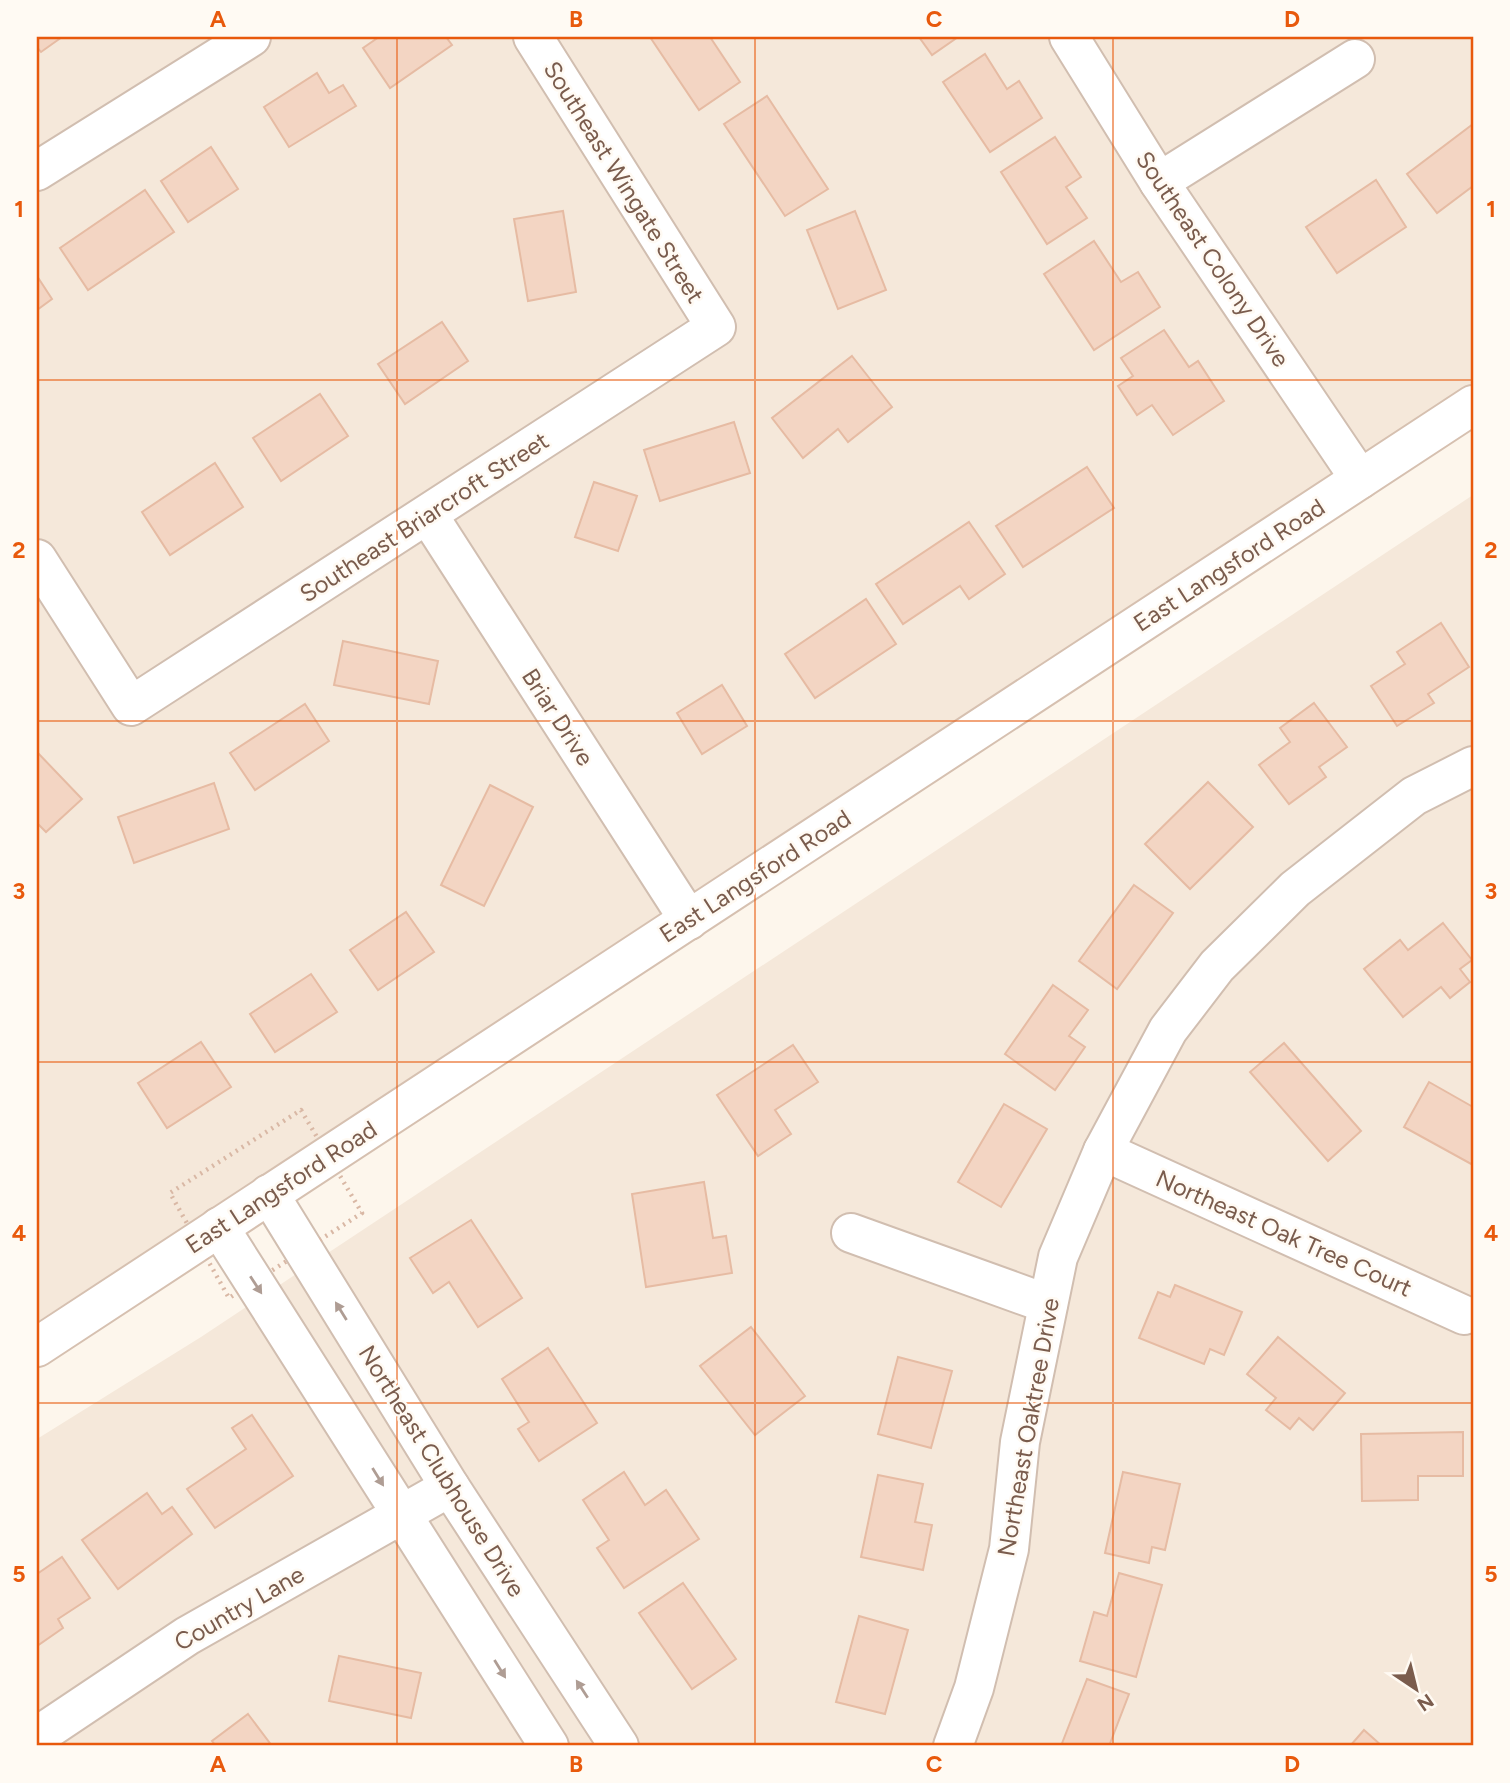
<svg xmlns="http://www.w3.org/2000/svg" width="1510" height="1783" font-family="Figtree,sans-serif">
	<rect width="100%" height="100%" fill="#fdf6ec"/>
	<!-- residential -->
	<g fill="#f5e8da">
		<path d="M37 37H1473V384L1171 579 37 1322Z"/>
		<path d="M1473 495V1746H37V1439L201 1337Z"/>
	</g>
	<!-- building -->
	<g fill="#f3d5c3" stroke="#e6bba3" stroke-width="2">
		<path d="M37 37H62L41 52 37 47Z"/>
		<path d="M379 37H446L452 45 390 88 363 48Z"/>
		<path d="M650 37H710L740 82 699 110Z"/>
		<path d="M919 37H958L932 55Z"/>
		<path d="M985 54 1007 89 1019 81 1042 118 990 152 943 82Z"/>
		<path d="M317 73 329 93 343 85 356 106 289 147 264 107Z"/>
		<path d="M767 96 828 189 785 216 724 124Z"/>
		<path d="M1473 124V186L1437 213 1407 174Z"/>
		<path d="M1055 137 1081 177 1066 187 1087 218 1047 244 1001 172Z"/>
		<path d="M211 147 238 189 188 222 161 181Z"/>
		<path d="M1376 180 1406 227 1337 273 1306 227Z"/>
		<path d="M145 190 174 232 88 290 60 248Z"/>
		<path d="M563 211 576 292 528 301 514 219Z"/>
		<path d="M855 211 886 290 838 309 807 230Z"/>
		<path d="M1094 241 1121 282 1138 272 1160 307 1094 350 1044 274Z"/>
		<path d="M37 276 52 299 37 310Z"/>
		<path d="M442 322 468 361 405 404 378 364Z"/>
		<path d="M1164 330 1189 367 1198 361 1224 401 1173 435 1152 405 1137 415 1118 386 1133 376 1121 358Z"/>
		<path d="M852 356 892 407 848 442 838 429 803 458 772 418Z"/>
		<path d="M320 394 348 436 281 481 253 438Z"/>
		<path d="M734 422 750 473 660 501 644 450Z"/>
		<path d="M215 463 243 507 170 555 142 512Z"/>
		<path d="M1087 467 1114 508 1023 567 996 526Z"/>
		<path d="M594 482 637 496 618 551 575 537Z"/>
		<path d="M969 522 1005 574 969 599 960 586 903 624 876 584Z"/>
		<path d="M866 599 896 644 815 698 785 654Z"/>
		<path d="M1441 623 1469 667 1428 694 1434 703 1397 726 1371 686 1405 664 1397 652Z"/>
		<path d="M343 641 438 661 429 704 334 685Z"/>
		<path d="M722 685 747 726 702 754 677 713Z"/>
		<path d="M1314 703 1347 747 1319 767 1326 777 1289 804 1259 765 1290 742 1280 728Z"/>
		<path d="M305 704 329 741 255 790 230 753Z"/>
		<path d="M37 752 82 799 46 832 37 823Z"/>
		<path d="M1208 782 1253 827 1190 889 1145 844Z"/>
		<path d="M214 783 229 829 134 863 118 817Z"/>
		<path d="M490 785 533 807 484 906 441 885Z"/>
		<path d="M1134 885 1173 913 1117 989 1079 961Z"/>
		<path d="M406 912 434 952 378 990 350 950Z"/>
		<path d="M1443 923 1472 960 1460 969 1470 982 1450 998 1441 987 1403 1017 1364 969 1400 940 1408 950Z"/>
		<path d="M311 974 337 1012 275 1052 250 1014Z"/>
		<path d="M1053 985 1088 1010 1069 1036 1085 1047 1055 1090 1005 1054Z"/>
		<path d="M201 1042 231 1087 167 1128 138 1083Z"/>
		<path d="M1284 1043 1361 1131 1328 1161 1250 1072Z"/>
		<path d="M793 1045 818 1082 775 1110 791 1134 758 1156 717 1095Z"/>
		<path d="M1429 1082 1473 1107V1165L1404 1127Z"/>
		<path d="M1004 1104 1047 1129 1001 1207 958 1182Z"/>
		<path d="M704 1182 713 1238 726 1236 732 1273 646 1287 632 1194Z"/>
		<path d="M471 1220 522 1298 478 1327 449 1282 433 1293 410 1258Z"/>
		<path d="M1175 1285 1242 1312 1224 1355 1210 1349 1204 1364 1139 1338 1158 1292 1170 1297Z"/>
		<path d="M751 1327 805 1396 755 1435 700 1366Z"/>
		<path d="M1278 1337 1345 1393 1313 1430 1299 1418 1290 1429 1266 1410 1276 1398 1247 1374Z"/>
		<path d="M548 1348 597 1423 539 1461 518 1429 529 1422 502 1379Z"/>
		<path d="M898 1357 952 1371 931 1448 878 1434Z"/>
		<path d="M252 1415 293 1476 215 1528 187 1489 246 1449 232 1428Z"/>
		<path d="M1463 1432V1476H1418V1500L1362 1501 1361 1434Z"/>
		<path d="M624 1472 645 1505 666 1490 699 1539 624 1588 597 1548 609 1540 583 1500Z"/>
		<path d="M1123 1472 1180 1484 1165 1550 1152 1547 1149 1563 1105 1553Z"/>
		<path d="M878 1475 923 1484 915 1522 932 1525 923 1570 861 1557Z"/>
		<path d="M147 1493 162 1514 172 1507 192 1534 118 1589 82 1540Z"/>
		<path d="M62 1557 90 1598 58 1619 63 1628 37 1646V1574Z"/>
		<path d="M1119 1573 1162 1585 1136 1677 1080 1661 1094 1612 1107 1616Z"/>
		<path d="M683 1583 736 1659 692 1689 639 1613Z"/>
		<path d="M859 1616 908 1630 885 1714 836 1702Z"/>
		<path d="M339 1656 421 1673 411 1718 329 1701Z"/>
		<path d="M1087 1679 1129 1694 1109 1746H1061Z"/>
		<path d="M248 1714 272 1746H216L212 1741Z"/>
		<path d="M1364 1730 1382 1746H1350Z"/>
	</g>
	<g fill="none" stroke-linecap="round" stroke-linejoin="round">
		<!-- street casing -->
		<g stroke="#d1beb0" stroke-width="42">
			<g id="street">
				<path d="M1069 37 1159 182 1360 479"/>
				<path d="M37 171 251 37"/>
				<path d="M1159 182 1355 59"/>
				<path d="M428 515 689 920"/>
				<path d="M37 559 131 706 716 327 533 37"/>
				<path d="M1103 1151 1464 1315"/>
				<path d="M269 1194 450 1487 619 1746"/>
				<path d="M219 1227 549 1746"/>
				<path d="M851 1233 1048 1304"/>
				<path d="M37 1742 48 1729 187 1636 450 1487"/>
				<path d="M953 1746 974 1688 1009 1549 1020 1442 1058 1257 1103 1151 1168 1030 1217 966 1295 889 1414 796 1473 766"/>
			</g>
		</g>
		<!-- secondary casing -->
		<g stroke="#d6c0b0" stroke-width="42">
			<path id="secondary" d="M37 1347 1473 405"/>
		</g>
		<!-- path -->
		<path stroke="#d9b8a5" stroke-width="4.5" stroke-dasharray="2 5" stroke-linecap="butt" d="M301 1110 362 1213 229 1298 170 1193Z"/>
		<!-- street -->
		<use href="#street" stroke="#fff" stroke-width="38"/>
		<!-- secondary -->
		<use href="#secondary" stroke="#fff" stroke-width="38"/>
	</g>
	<!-- one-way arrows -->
	<defs><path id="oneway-solid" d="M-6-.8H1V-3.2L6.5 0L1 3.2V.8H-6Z" transform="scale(1.75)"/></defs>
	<g fill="#af9d94">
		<use href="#oneway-solid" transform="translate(256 1285) rotate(57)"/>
		<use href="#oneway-solid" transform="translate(341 1311) rotate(-122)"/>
		<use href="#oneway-solid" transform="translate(378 1477) rotate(58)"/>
		<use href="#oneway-solid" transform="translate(500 1669) rotate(58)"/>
		<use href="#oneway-solid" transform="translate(582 1689) rotate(-123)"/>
	</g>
	<!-- grid -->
	<path fill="none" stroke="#e8590c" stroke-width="2" stroke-opacity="0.55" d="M397 37V1746M755 37V1746M1113 37V1746M37 380H1473M37 721H1473M37 1062H1473M37 1403H1473"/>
	<g text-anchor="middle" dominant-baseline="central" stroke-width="5" stroke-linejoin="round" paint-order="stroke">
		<!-- street labels -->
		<g font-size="24" fill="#7a5c4d" stroke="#fffaf3">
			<text transform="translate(624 182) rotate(58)">Southeast Wingate Street</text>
			<text transform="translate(1213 259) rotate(56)">Southeast Colony Drive</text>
			<text transform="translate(424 517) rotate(-33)">Southeast Briarcroft Street</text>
			<text transform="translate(1229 565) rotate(-33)">East Langsford Road</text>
			<text transform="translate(558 717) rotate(57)">Briar Drive</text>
			<text transform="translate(755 876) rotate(-33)">East Langsford Road</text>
			<text transform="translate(281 1187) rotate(-33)">East Langsford Road</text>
			<text transform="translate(1284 1233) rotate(24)">Northeast Oak Tree Court</text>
			<text transform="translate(1028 1427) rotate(-80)">Northeast Oaktree Drive</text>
			<text transform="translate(442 1471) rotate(58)">Northeast Clubhouse Drive</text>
			<text transform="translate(239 1608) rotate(-30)">Country Lane</text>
		</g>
	</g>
	<!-- border -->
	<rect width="1510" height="1783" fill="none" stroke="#fffaf3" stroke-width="77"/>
	<!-- north arrow -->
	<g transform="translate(1416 1689) rotate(145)" stroke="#fffaf3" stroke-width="5" paint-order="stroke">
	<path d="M0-5L12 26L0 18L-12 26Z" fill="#7a5c4d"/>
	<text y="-10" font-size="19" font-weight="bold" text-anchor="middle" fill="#7a5c4d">N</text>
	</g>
	<rect x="38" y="38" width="1434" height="1706" fill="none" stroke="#e8590c" stroke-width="2.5"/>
	<g font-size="23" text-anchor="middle" font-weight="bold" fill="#e8590c">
		<text x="218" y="27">A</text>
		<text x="576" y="27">B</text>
		<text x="934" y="27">C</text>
		<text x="1292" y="27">D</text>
		<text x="19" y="217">1</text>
		<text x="1491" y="217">1</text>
		<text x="19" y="558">2</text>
		<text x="1491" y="558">2</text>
		<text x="19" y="899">3</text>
		<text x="1491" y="899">3</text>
		<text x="19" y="1241">4</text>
		<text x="1491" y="1241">4</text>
		<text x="19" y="1582">5</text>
		<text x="1491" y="1582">5</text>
		<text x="218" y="1772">A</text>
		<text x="576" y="1772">B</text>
		<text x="934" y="1772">C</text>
		<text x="1292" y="1772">D</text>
	</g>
</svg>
